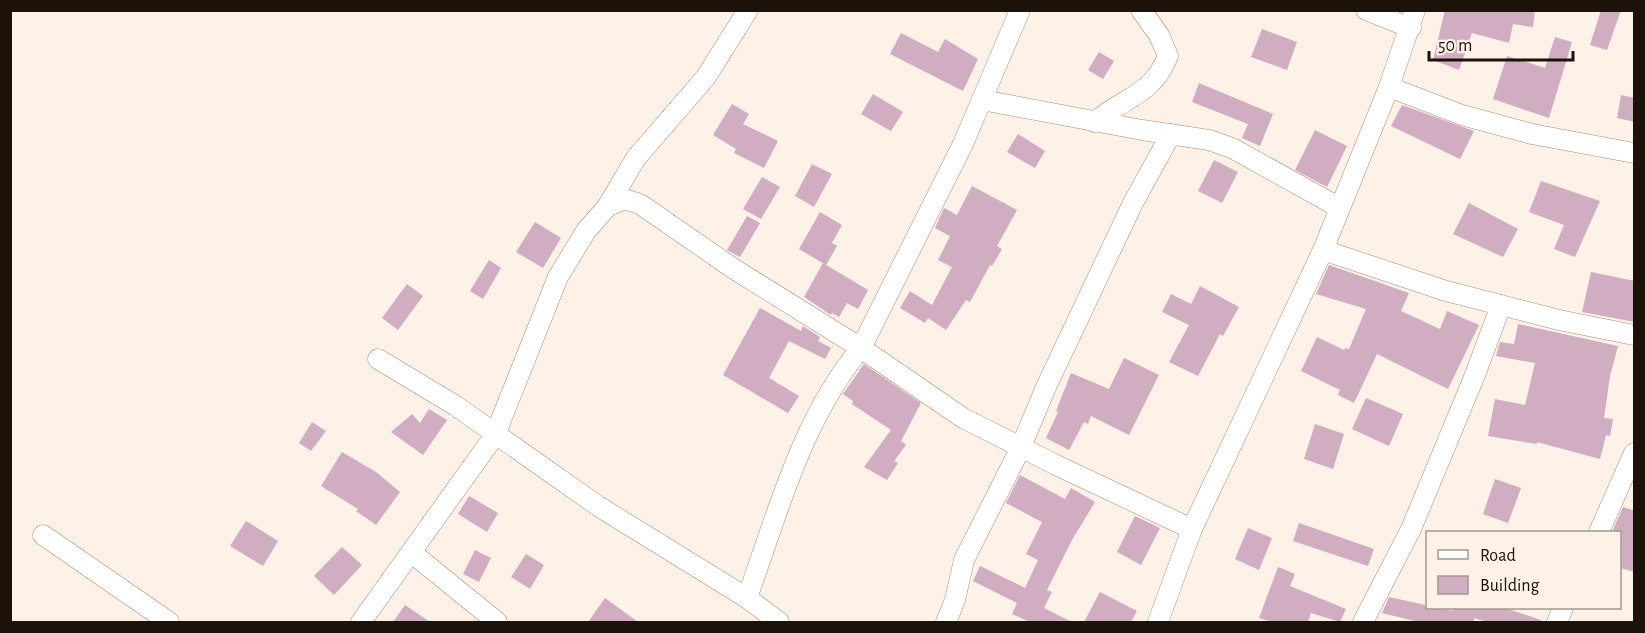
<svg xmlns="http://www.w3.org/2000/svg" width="1645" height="633" font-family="'Alegreya Sans',sans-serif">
	<rect width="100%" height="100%" fill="#fef1e8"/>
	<!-- building -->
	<g fill="#d0adc0">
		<path d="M1445 10H1535L1533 27 1513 24 1509 43 1472 33 1459 70 1433 60Z"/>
		<path d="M1601 10H1621L1607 50 1590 45Z"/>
		<path d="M1262 29 1297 42 1287 70 1251 57Z"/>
		<path d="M901 33 938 52 945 39 978 59 963 91 890 54Z"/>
		<path d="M1555 37 1572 42 1549 118 1493 99 1507 56 1545 68Z"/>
		<path d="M1099 52 1114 61 1103 79 1088 70Z"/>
		<path d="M1199 83 1273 114 1260 146 1242 138 1248 124 1192 102Z"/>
		<path d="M873 94 903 112 891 131 861 114Z"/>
		<path d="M1621 95 1635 98V122L1617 118Z"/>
		<path d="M732 104 749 114 743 124 778 141 764 168 734 153 736 149 713 135Z"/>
		<path d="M1402 105 1474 131 1460 159 1391 126Z"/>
		<path d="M1315 130 1347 146 1327 187 1295 170Z"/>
		<path d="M1018 134 1045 151 1035 168 1007 152Z"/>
		<path d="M1214 160 1238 172 1222 203 1198 191Z"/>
		<path d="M812 164 832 174 814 207 795 196Z"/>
		<path d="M762 177 780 187 761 219 743 209Z"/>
		<path d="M1541 181 1600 201 1575 257 1554 249 1564 225 1529 212Z"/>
		<path d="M972 186 1017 210 997 246 1002 249 992 266 990 265 970 302 966 300 946 330 928 318 925 323 900 308 910 291 932 305 952 267 938 260 950 236 935 228 944 208 957 215Z"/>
		<path d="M1469 203 1518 229 1503 257 1453 234Z"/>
		<path d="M820 212 842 225 832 243 837 246 826 265 799 249Z"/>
		<path d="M747 216 760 223 740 257 727 250Z"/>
		<path d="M535 222 561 238 543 268 516 252Z"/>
		<path d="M489 260 501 268 483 299 470 291Z"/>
		<path d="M823 263 868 290 858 309 847 303 839 317 832 313 831 315 804 297Z"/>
		<path d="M1329 265 1409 293 1401 311 1440 329 1447 311 1479 325 1448 389 1377 354 1354 403 1338 395 1340 390 1301 371 1317 337 1344 350 1345 348 1349 349 1366 309 1316 294Z"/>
		<path d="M1591 272 1635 281V322L1582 312Z"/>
		<path d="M407 284 423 296 398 330 382 318Z"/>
		<path d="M1200 286 1239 307 1223 336 1220 334 1198 376 1169 362 1189 325 1162 312 1171 294 1191 304Z"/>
		<path d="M760 308 801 331 803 326 820 337 818 341 831 348 825 359 789 341 769 378 799 396 788 413 723 375Z"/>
		<path d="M1518 324 1618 346 1610 376 1604 418 1613 419 1610 436 1606 435 1600 459 1537 442V444L1488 436 1495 399 1525 405 1535 363 1496 356 1500 342 1514 344Z"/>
		<path d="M1124 358 1159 375 1129 435 1091 416 1088 424 1084 422 1069 450 1046 438 1058 412 1056 411 1071 373 1109 389Z"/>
		<path d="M864 364 921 403 901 441 906 445 894 461 898 463 887 480 864 467 891 430 852 404 853 401 843 394Z"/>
		<path d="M1366 398 1403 414 1389 446 1352 429Z"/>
		<path d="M429 409 447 420 423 455 391 432 412 414 420 423Z"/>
		<path d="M312 422 326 431 311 451 299 443Z"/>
		<path d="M1315 424 1344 434 1333 469 1304 459Z"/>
		<path d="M342 452 376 472 400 492 376 525 356 511 358 509 321 486Z"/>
		<path d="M1020 475 1065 499 1071 488 1095 502 1072 540 1047 590 1052 592 1044 608 1072 622H1030L1012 614 1017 603 973 581 980 566 1025 588 1038 560 1026 554 1042 522 1006 503Z"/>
		<path d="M1495 479 1521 488 1508 523 1483 514Z"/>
		<path d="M469 496 498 513 487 532 458 514Z"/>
		<path d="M1623 507 1635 511V572L1620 568V532H1612Z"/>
		<path d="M1135 516 1160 528 1141 565 1117 552Z"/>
		<path d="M246 521 278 541 263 566 230 546Z"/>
		<path d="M1299 523 1374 549 1368 566 1293 541Z"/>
		<path d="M1248 528 1272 538 1259 570 1235 559Z"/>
		<path d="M342 547 362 565 334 595 314 576Z"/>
		<path d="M475 550 491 558 479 582 463 574Z"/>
		<path d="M526 554 544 565 530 589 511 577Z"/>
		<path d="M1278 567 1295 574 1290 586 1346 609 1340 622 1311 613 1308 622H1272L1259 618Z"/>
		<path d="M1100 592 1137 611 1131 622H1084Z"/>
		<path d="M1389 597 1453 611 1451 608H1505L1541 620V622H1487L1474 618V622H1419L1382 613Z"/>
		<path d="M605 598 638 622H588Z"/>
		<path d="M405 605 430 622H393Z"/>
	</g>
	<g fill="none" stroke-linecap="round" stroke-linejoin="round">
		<!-- minor casing -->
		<g stroke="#aa8d77" stroke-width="21">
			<g id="minor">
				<path d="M1366 10 1411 28"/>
				<path d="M1389 87 1462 115 1532 134 1634 153"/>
				<path d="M982 100 1142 130 1209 140 1232 148 1340 208"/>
				<path d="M1095 122C1125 96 1152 96 1168 56L1159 35 1141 10"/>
				<path d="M607 207 624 199 640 204 734 269 861 348 963 418 1056 465 1192 529"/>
				<path d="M1323 250 1446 291 1559 320 1634 335"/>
				<path d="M378 359 456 406 598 506 747 598 779 622"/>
				<path d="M1599 532 1634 453"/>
				<path d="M43 535 169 622"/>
				<path d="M412 553 497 622"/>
				<path d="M747 598C778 512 802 419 861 348L963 144 1020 10"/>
				<path d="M361 622 495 435 558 277 586 231 607 207 636 158 706 77 748 10"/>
				<path d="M946 622 955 600 964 560 1021 447 1046 387 1133 203 1171 134"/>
				<path d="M1158 622 1192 529 1323 250 1389 87 1415 10"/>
				<path d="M1363 622 1411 529 1475 375 1501 305"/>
				<path d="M1557 622 1563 608"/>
			</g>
		</g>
		<!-- minor -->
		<use href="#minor" stroke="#fff" stroke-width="20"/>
	</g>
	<!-- border -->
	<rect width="1645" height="633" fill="none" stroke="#1c1209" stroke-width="24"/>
	<!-- legend -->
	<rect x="1426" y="531" width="195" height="78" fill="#fef1e8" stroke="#a4988f" stroke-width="1.5"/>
	<rect x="1438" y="550" width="30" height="9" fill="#ffffff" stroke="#a4988f" stroke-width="1.5"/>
	<text x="1480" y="561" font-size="18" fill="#1c1209">Road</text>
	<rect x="1438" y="576" width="30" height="18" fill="#d0adc0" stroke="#a4988f" stroke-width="1.5"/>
	<text x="1480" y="591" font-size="18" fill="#1c1209">Building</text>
	<!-- scale -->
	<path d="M1429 51v9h144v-9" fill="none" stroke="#1c1209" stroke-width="3"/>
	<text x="1438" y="51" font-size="18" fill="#1c1209" stroke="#fef1e8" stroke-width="4.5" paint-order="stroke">50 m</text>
</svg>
